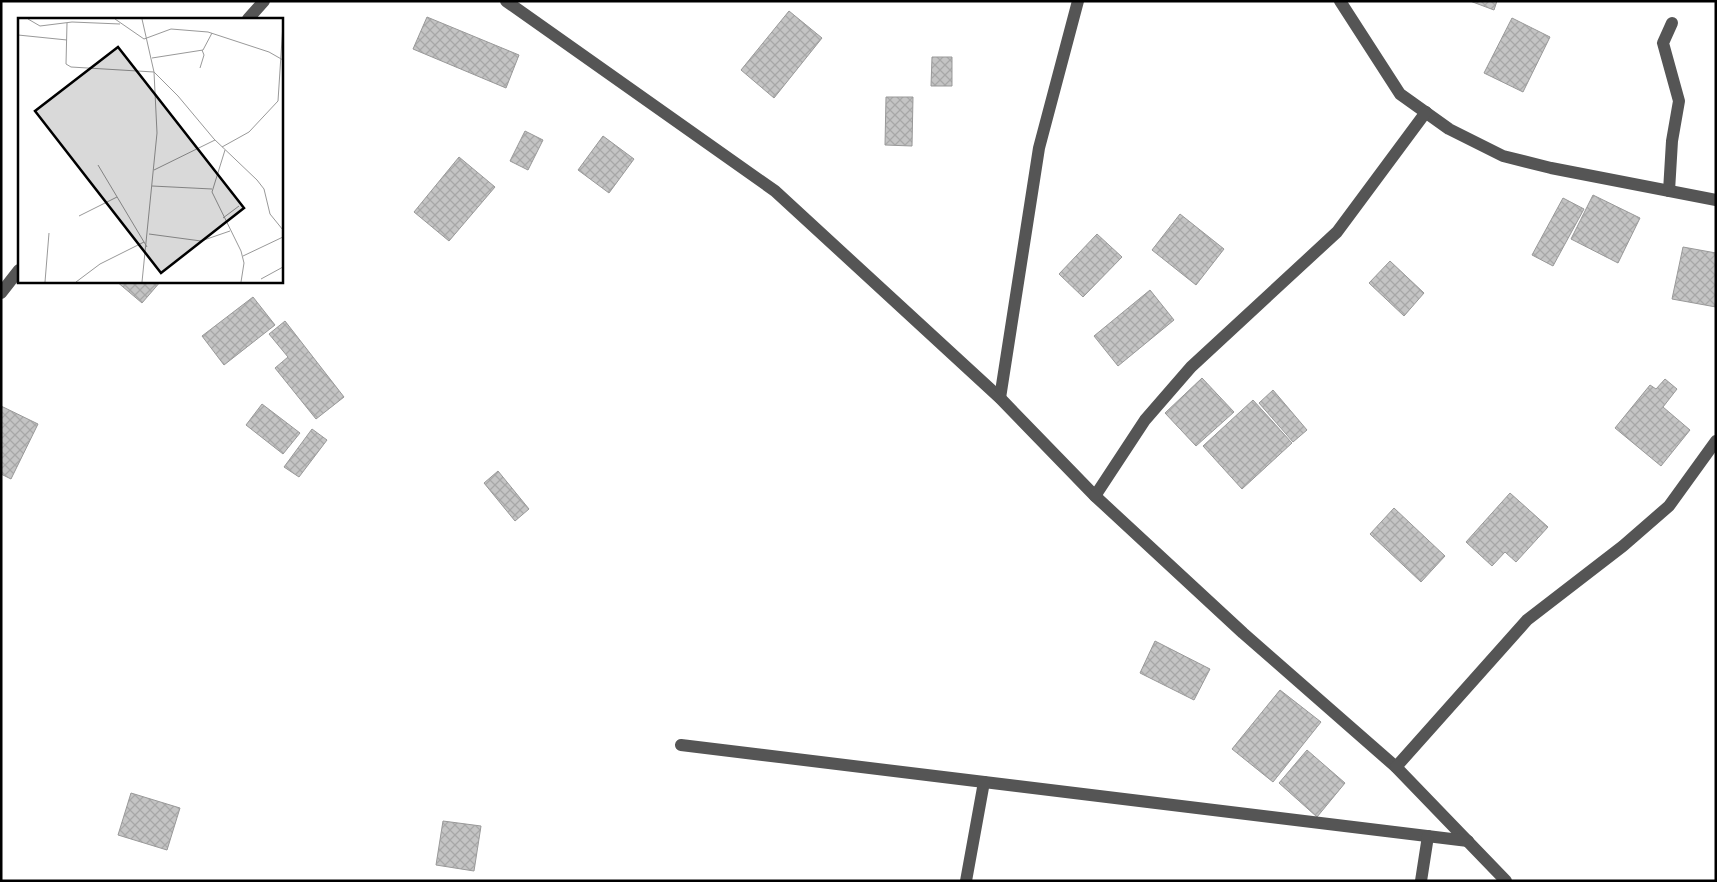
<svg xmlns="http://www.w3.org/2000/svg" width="1717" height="882" font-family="'Roboto Condensed',sans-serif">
	<defs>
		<pattern id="building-cross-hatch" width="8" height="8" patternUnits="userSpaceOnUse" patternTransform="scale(1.25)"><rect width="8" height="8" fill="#c4c4c4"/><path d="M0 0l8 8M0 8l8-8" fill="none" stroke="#a7a7a7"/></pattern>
	</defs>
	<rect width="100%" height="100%" fill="#fff"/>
	<!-- building -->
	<g fill="url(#building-cross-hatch)" stroke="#999">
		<path d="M1470 1H1497L1494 10Z"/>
		<path d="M789 11 822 38 774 98 741 70Z"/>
		<path d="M427 17 519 55 506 88 413 49Z"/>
		<path d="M1512 18 1550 37 1523 92 1484 73Z"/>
		<path d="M932 57H952V86H931Z"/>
		<path d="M886 97H913L912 146 885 145Z"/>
		<path d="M525 131 543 140 528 170 510 161Z"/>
		<path d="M603 136 634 159 609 193 578 170Z"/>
		<path d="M459 157 495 187 449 241 414 212Z"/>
		<path d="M1593 195 1640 218 1618 263 1571 239Z"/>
		<path d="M1563 198 1584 209 1553 266 1532 255Z"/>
		<path d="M1180 214 1224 249 1196 285 1152 250Z"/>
		<path d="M1097 234 1122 257 1083 297 1059 274Z"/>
		<path d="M1683 247 1716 253V307L1672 299Z"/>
		<path d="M1390 261 1424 293 1404 316 1369 283Z"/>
		<path d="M116 281H161L142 303Z"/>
		<path d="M1150 290 1174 320 1118 366 1094 336Z"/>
		<path d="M253 297 275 325 224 365 202 336Z"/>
		<path d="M285 321 344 397 316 419 275 368 288 357 269 334Z"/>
		<path d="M1202 378 1234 412 1196 446 1165 413Z"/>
		<path d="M1665 379 1677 389 1663 407 1690 430 1661 466 1615 428 1650 385 1656 389Z"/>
		<path d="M1273 390 1307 430 1293 442 1259 403Z"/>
		<path d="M1253 400 1292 443 1242 489 1203 446Z"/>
		<path d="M262 404 300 433 283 454 246 425Z"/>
		<path d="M1 406 38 424 11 479 1 474Z"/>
		<path d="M312 429 327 440 299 477 284 467Z"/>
		<path d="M498 471 529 509 515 521 484 483Z"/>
		<path d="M1510 493 1548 527 1516 562 1505 552 1492 566 1466 542Z"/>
		<path d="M1394 508 1445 556 1421 582 1370 534Z"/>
		<path d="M1155 641 1210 669 1194 700 1140 673Z"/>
		<path d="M1280 690 1321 722 1273 782 1232 749Z"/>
		<path d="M1307 750 1345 783 1317 817 1279 783Z"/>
		<path d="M131 793 180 808 167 850 118 835Z"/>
		<path d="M443 821 481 826 474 871 436 865Z"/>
	</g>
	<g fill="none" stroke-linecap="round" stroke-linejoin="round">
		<!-- minor -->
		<g stroke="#555" stroke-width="12">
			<path d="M506 1 775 191 1000 398 1095 496 1243 633 1396 767 1506 881"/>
			<path d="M1340 1 1400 94 1449 129 1503 156 1551 168 1716 200"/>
			<path d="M248 19 264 1"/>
			<path d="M1669 191 1672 141 1679 101 1663 43 1672 23"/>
			<path d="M1 293 19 270"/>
			<path d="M1000 398 1039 148 1078 1"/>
			<path d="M1095 496 1145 420 1191 367 1337 232 1426 112"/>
			<path d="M681 745 1468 841"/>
			<path d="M1396 767 1527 620 1623 546 1669 506 1716 441"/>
			<path d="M966 881 984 782"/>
			<path d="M1421 881 1428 836"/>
		</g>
	</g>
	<!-- overview -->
	<g transform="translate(18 18)">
		<rect width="265" height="265" fill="#fff"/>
		<path fill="none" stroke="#999" stroke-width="1" d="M10 1 22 8 54 4 102 6M97 1 126 21 153 11 190 14 251 34 265 42M49 5 48 46 53 49 136 54 160 78 196 121 239 162 246 171 252 196 265 212M0 17 49 22M134 40 185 32 194 15M182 50 186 37 184 32M204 129 231 114 260 83 265 6M207 132 194 174 223 233 226 245 223 264M80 147 129 229M136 152 197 122M134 168 194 171M61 198 99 179M205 200 221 188M131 216 183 223 212 213M225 238 265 219M243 261 265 249M27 264 31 215M58 264 82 246 126 224M124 264 139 115 136 54 124 1"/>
		<path fill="#000" fill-opacity="0.15" stroke="#000" stroke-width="2.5" d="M100 29 226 190 143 255 17 93Z"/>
		<rect width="265" height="265" fill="none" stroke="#000" stroke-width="2.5"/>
	</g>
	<!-- border -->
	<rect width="1717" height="882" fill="none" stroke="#000000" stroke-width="5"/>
</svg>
